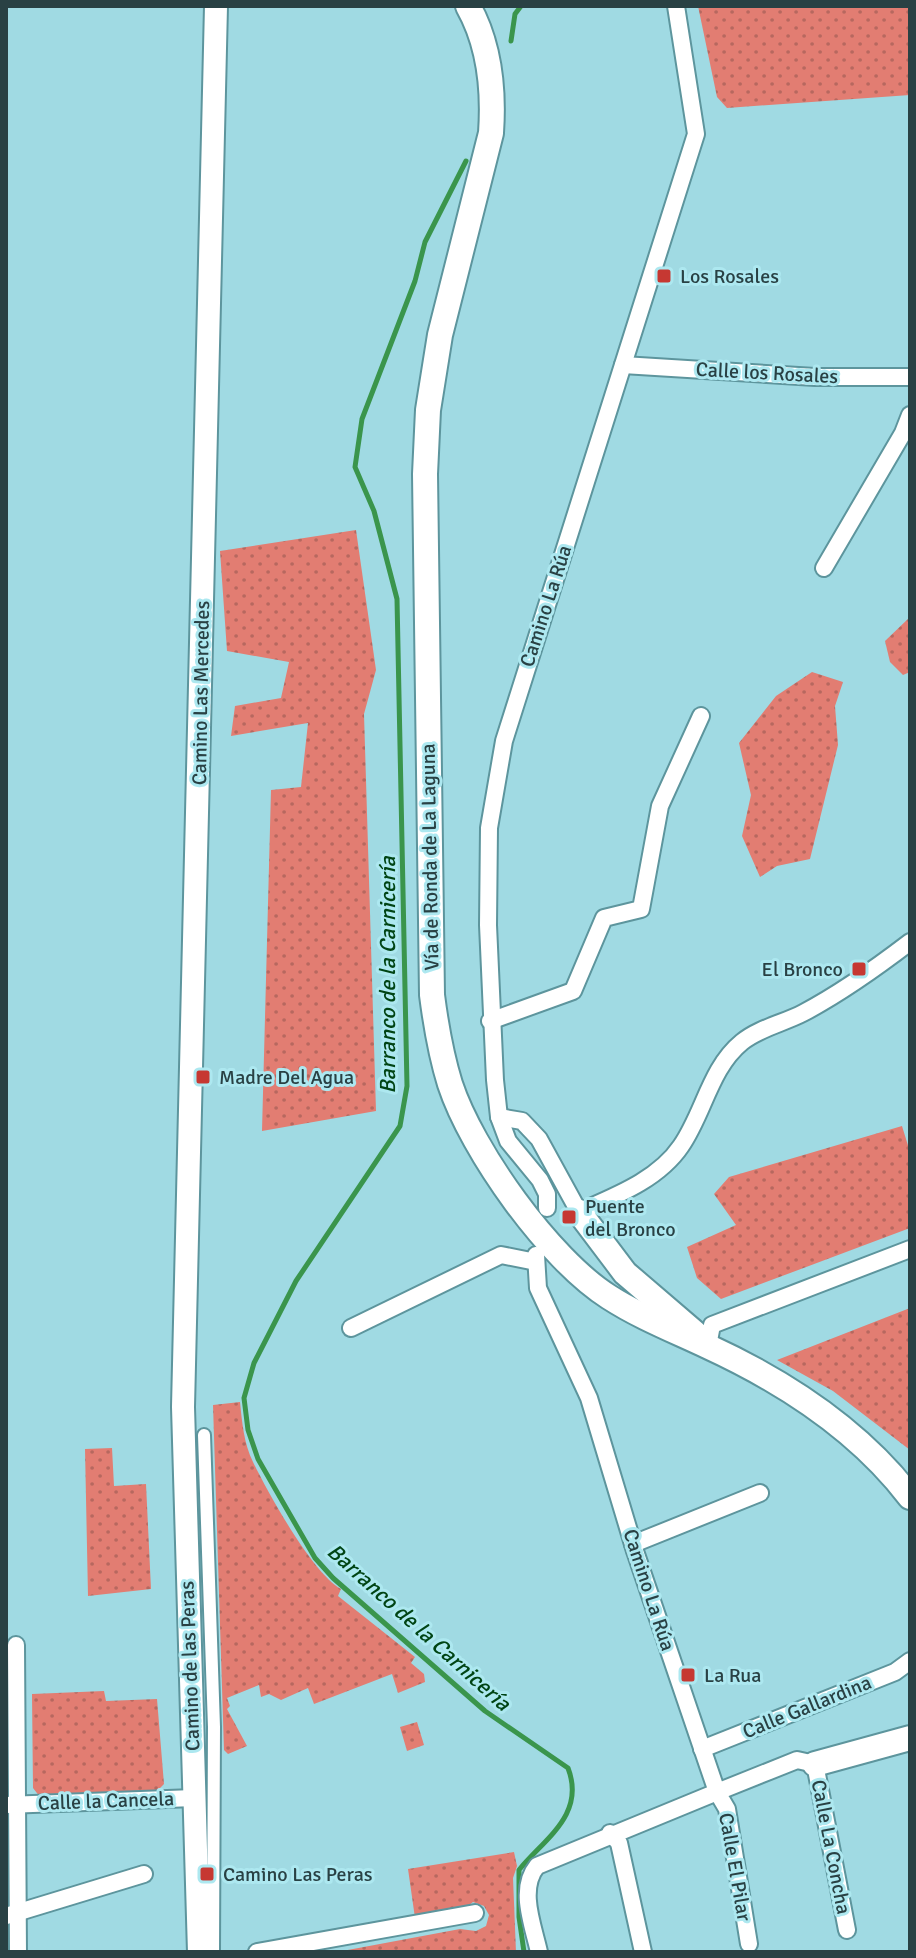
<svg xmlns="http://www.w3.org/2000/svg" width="916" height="1958" font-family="Signika,sans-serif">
	<defs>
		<pattern id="grass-dots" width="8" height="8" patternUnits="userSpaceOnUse" patternTransform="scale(2)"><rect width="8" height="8" fill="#e27d72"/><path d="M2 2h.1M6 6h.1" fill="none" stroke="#b7685f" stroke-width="1.8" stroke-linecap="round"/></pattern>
	</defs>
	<rect width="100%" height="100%" fill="#a0dae3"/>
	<!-- grass -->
	<g fill="url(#grass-dots)">
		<path d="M698 6H910V95L727 108 717 97Z"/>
		<path d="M356 530 376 670 364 714 376 1111 262 1131 271 790 301 787 308 723 231 736 235 706 281 698 289 662 227 651 220 551Z"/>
		<path d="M910 617V672L903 675 890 662 885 641Z"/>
		<path d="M812 672 843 682 835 706 838 745 810 859 777 866 760 877 742 836 751 795 739 743 776 696Z"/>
		<path d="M902 1126 910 1152V1228L721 1299 697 1278 687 1247 736 1225 714 1194 729 1177Z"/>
		<path d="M910 1308V1450L833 1391 777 1360Z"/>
		<path d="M240 1402C242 1422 244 1444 253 1462 268 1493 313 1574 341 1589L338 1596 415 1657 411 1663 424 1674 425 1682 398 1693 392 1674 314 1704 308 1688 281 1700 269 1694 261 1697 259 1685 227 1698 230 1706 227 1709 247 1746 228 1754 224 1750 213 1405Z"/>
		<path d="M112 1448 114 1486 146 1484 151 1589 88 1596 85 1449Z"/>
		<path d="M104 1691 106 1701 157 1699 164 1784 158 1790 40 1797 33 1788 32 1694Z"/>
		<path d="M417 1722 424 1745 407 1751 400 1727Z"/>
		<path d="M514 1852 517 1866 513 1878 516 1952H337L460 1929 476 1931 486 1926 489 1915 484 1906 473 1902 464 1909 415 1918 408 1869Z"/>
	</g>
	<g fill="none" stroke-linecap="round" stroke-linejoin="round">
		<!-- stream -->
		<g stroke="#3a954c" stroke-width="5">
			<path d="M511 41 515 14 521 6"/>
			<path d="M466 161 425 242 415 281 362 419 355 467 374 511 397 599 407 1086 400 1126 296 1281 254 1363 244 1398 248 1430 258 1459 315 1558 333 1578 485 1711 568 1768C586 1815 544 1839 519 1870V1917L524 1952"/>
		</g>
		<!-- pedestrian casing -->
		<g stroke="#5d959d" stroke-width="16">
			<path id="pedestrian" d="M204 1435 214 1727 213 1952"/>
		</g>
		<!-- minor casing -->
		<g stroke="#5d959d" stroke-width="20">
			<g id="minor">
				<path d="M623 365 815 377H910"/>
				<path d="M824 568 903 433 910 415"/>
				<path d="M490 1021 573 991 604 918 641 909 660 806 701 716"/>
				<path d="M499 1117 522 1121 539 1139 579 1212C615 1196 658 1180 681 1146 704 1113 710 1068 742 1042 759 1028 784 1023 803 1013 841 993 876 968 910 942"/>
				<path d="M547 1208V1194L540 1180 508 1141 499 1117 495 1080 488 925 489 828 504 741 696 134 676 6"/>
				<path d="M536 1255 538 1288 589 1398 635 1551 717 1792 537 1866C518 1889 533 1925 539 1952"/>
				<path d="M351 1328 501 1255 536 1262"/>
				<path d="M708 1346 712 1325 910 1249"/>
				<path d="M633 1544 760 1493"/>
				<path d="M16 1645 18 1952"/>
				<path d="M702 1749 895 1672 910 1661"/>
				<path d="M6 1805 194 1798"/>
				<path d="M610 1833 619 1843 643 1952"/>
				<path d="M6 1916 144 1874"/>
				<path d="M749 1944 727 1809 717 1792 797 1760 815 1764 847 1930"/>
				<path d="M257 1952 475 1913"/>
			</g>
		</g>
		<!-- secondary casing -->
		<g stroke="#5d959d" stroke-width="26">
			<path id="secondary" d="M199 1952 183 1407 216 6"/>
		</g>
		<!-- primary casing -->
		<g stroke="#5d959d" stroke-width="28">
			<g id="primary">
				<path d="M468 6C490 45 494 90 491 133L440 335 428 410 425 474 432 995C436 1026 441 1055 450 1084 472 1151 549 1259 609 1297 640 1317 673 1330 707 1346 783 1381 858 1429 910 1497"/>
				<path d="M579 1212 625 1273 695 1333"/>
				<path d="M815 1764 910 1738"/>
			</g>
		</g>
		<!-- pedestrian -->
		<use href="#pedestrian" stroke="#fff" stroke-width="12"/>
		<!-- minor -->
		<use href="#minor" stroke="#fff" stroke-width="16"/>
		<!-- secondary -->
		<use href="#secondary" stroke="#fff" stroke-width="22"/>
		<!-- primary -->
		<use href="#primary" stroke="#fff" stroke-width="24"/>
	</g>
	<!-- markers -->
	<g fill="#c63832" stroke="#ade8f0" stroke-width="3">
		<rect x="656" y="268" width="16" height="16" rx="4"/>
		<rect x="851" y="961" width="16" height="16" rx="4"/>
		<rect x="195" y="1069" width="16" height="16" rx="4"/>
		<rect x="561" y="1209" width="16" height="16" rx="4"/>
		<rect x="680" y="1667" width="16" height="16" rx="4"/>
		<rect x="199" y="1866" width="16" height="16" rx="4"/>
	</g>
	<g text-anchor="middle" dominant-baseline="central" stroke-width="6" stroke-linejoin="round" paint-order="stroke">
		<!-- poi labels -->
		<g font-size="20" fill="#294144" stroke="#ade8f0" text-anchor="start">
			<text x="680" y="276">Los Rosales</text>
			<text x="843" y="969" text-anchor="end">El Bronco</text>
			<text x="219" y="1077">Madre Del Agua</text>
			<text x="585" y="1206">Puente<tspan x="585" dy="23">del Bronco</tspan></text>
			<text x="704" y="1675">La Rua</text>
			<text x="223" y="1874">Camino Las Peras</text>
		</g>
		<!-- street labels -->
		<g font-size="20" fill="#294144" stroke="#ade8f0">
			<text transform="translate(767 373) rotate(3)">Calle los Rosales</text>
			<text transform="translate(546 606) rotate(-72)">Camino La Rúa</text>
			<text transform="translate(201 693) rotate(-89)">Camino Las Mercedes</text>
			<text transform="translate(430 857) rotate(-91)">Vía de Ronda de La Laguna</text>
			<text transform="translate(649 1590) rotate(72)">Camino La Rúa</text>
			<text transform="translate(190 1666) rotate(-92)">Camino de las Peras</text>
			<text transform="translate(807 1707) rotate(-22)">Calle Gallardina</text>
			<text transform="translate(106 1801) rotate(-2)">Calle la Cancela</text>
			<text transform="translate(831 1847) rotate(79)">Calle La Concha</text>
			<text transform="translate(735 1867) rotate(80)">Calle El Pilar</text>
		</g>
		<!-- water labels -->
		<g font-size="22" font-style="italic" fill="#004414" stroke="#ade8f0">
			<text transform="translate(387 975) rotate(-90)">Barranco de la Carnicería</text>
			<text transform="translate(419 1627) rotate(42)">Barranco de la Carnicería</text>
		</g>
	</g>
	<!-- border -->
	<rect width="916" height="1958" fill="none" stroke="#294144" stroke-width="16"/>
</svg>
